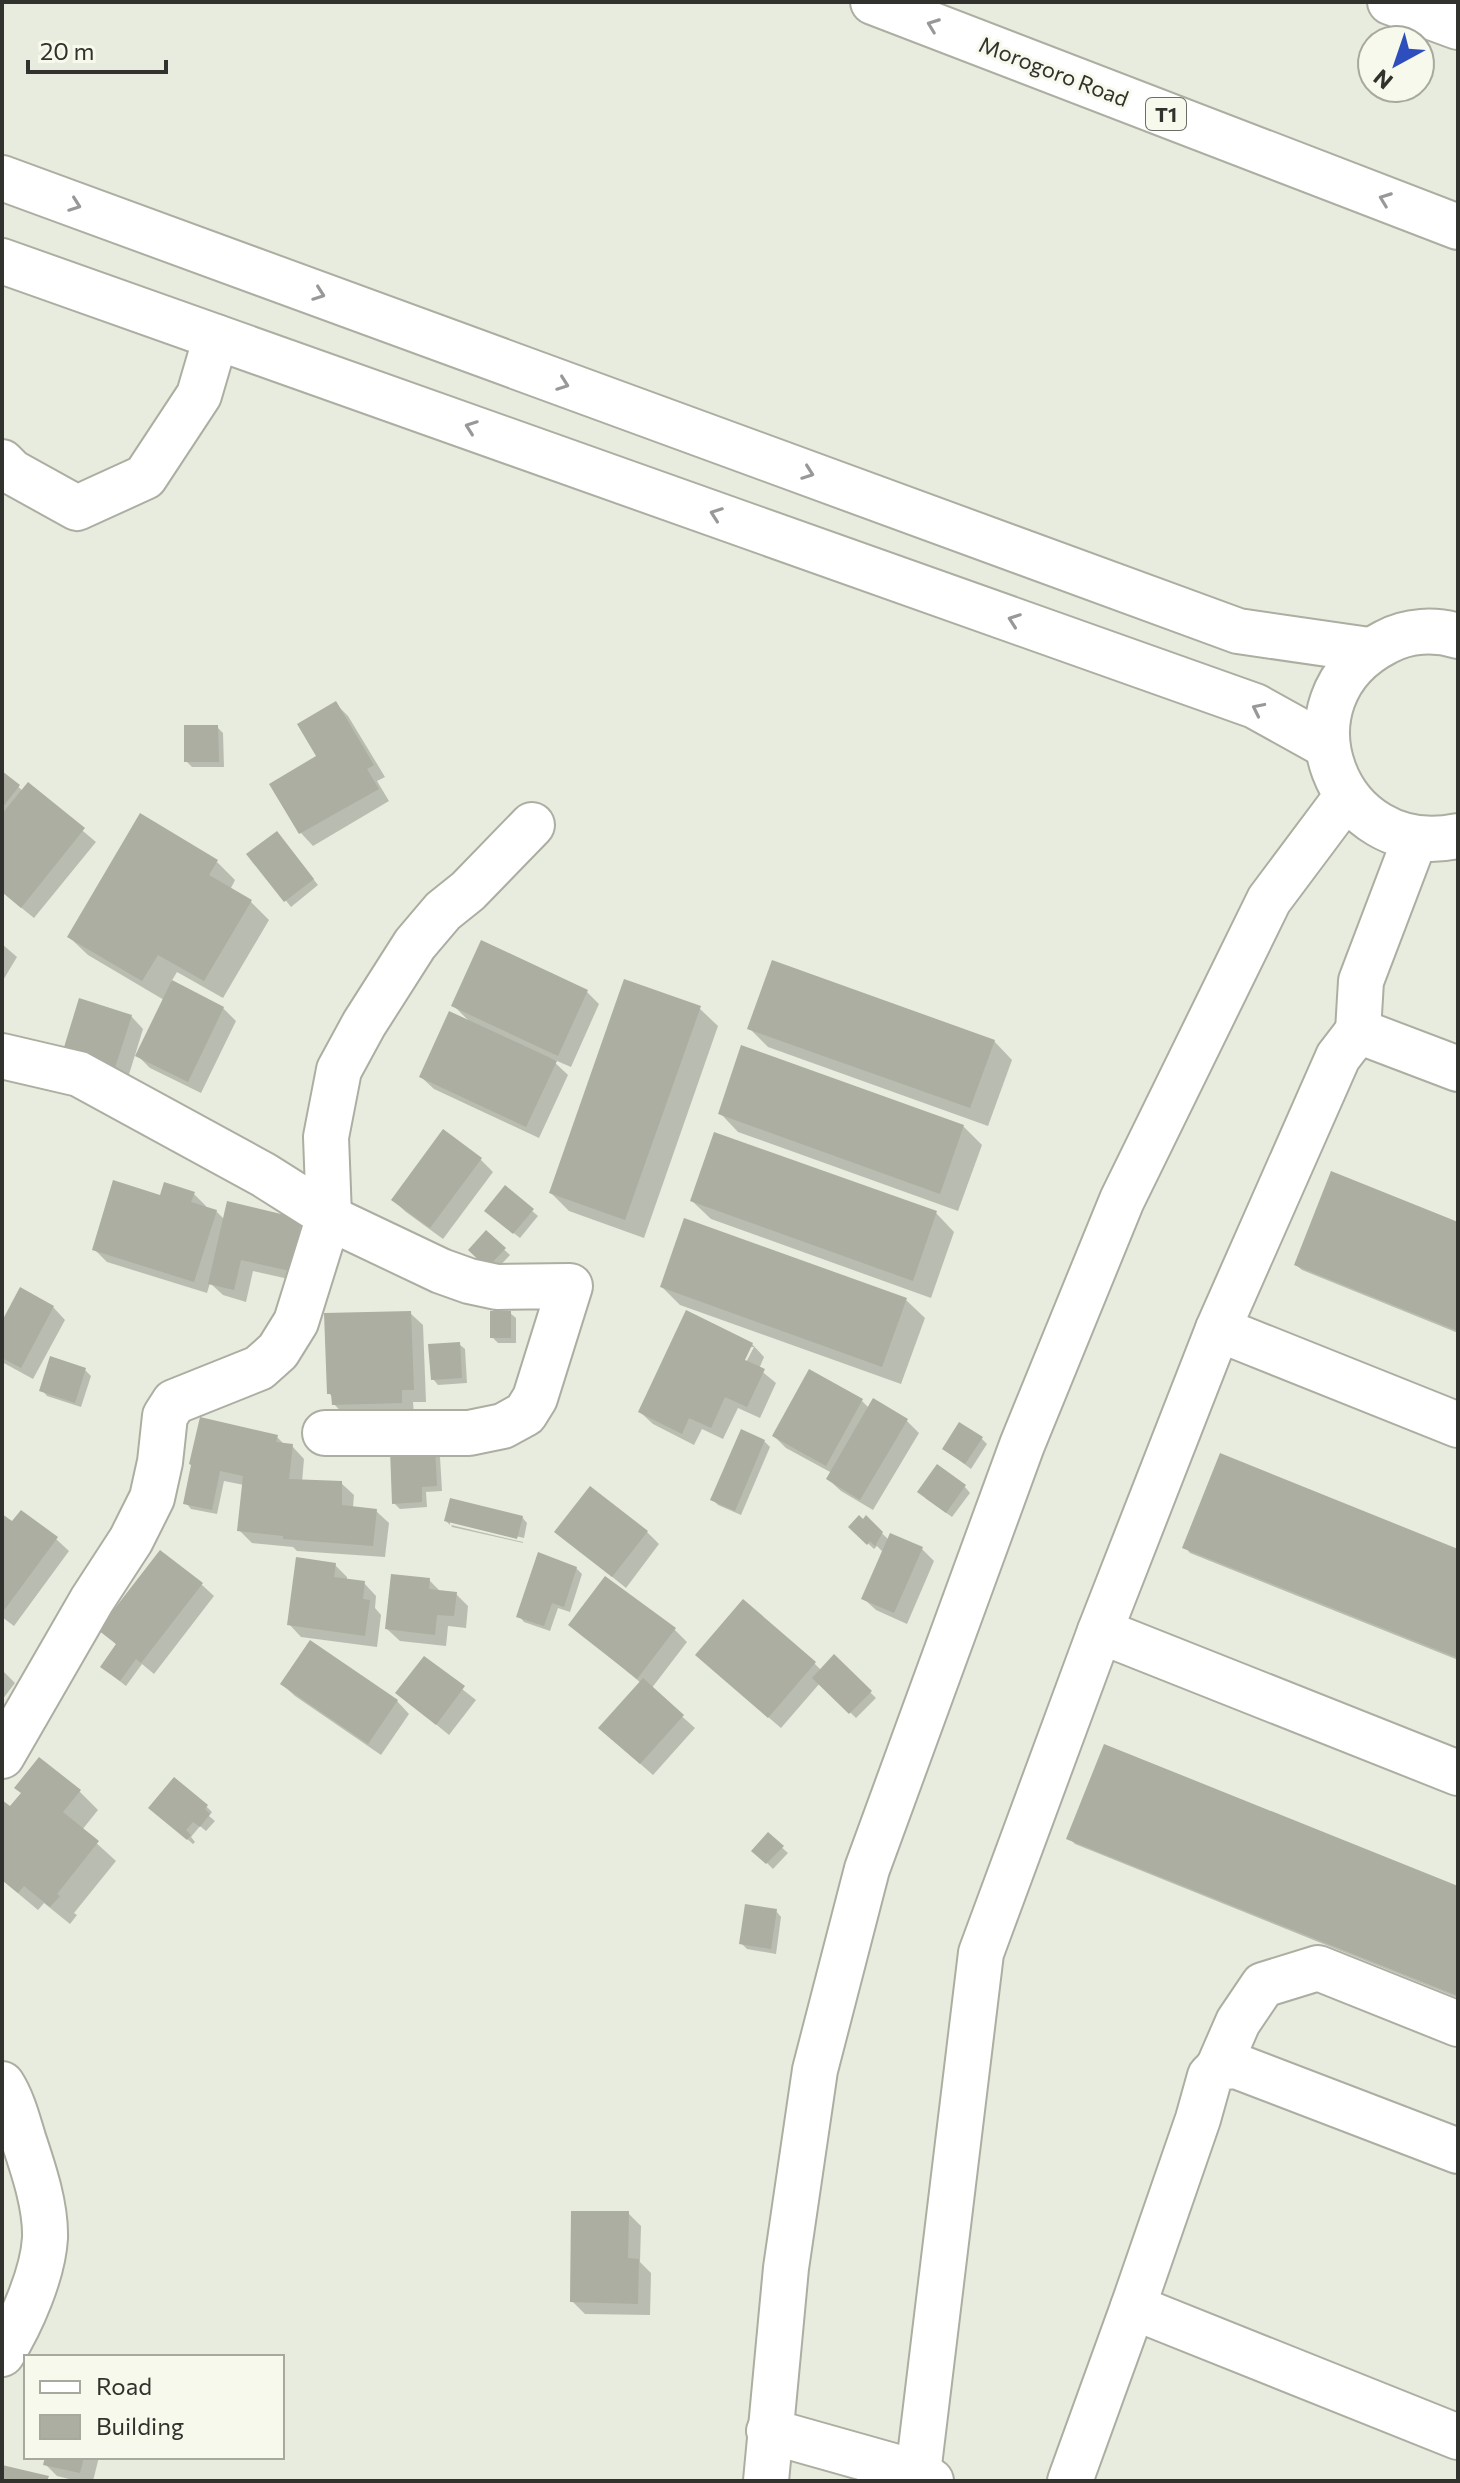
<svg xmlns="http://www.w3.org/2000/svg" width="1460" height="2483" font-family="Commissioner,sans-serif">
	<rect width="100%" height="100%" fill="#e8ecde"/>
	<!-- shadow -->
	<g fill="#0003" fill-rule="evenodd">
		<path d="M336 704 348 716 385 777 377 781 389 801 313 846 301 833 272 784 319 757Z"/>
		<path d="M217 727 223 733 224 767H192L186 761Z"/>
		<path d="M2 773 23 791 28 785 96 842 34 918 2 892Z"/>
		<path d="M282 839 318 885 291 907 249 854Z"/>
		<path d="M217 862 235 880 230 890 251 902 269 920 223 998 177 972 171 982 223 1008 236 1021 201 1093 150 1068 137 1055 164 1000 88 955 69 937Z"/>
		<path d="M482 943 587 992 599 1004 571 1067 550 1058 568 1075 539 1138 434 1089 421 1077 471 1023 453 1005Z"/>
		<path d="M2 944 17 957 2 982Z"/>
		<path d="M699 1008 718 1026 644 1238 569 1211 551 1193Z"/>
		<path d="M131 1016 143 1029 123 1094 72 1079Z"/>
		<path d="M749 1028 994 1041 1012 1060 988 1126 768 1047Z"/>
		<path d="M720 1113 963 1126 982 1145 958 1211 738 1132Z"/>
		<path d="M480 1159 493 1172 443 1239 406 1212 393 1200Z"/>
		<path d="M505 1188 538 1216 520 1238 492 1216Z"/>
		<path d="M193 1193 206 1206 205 1208 216 1211 225 1220 301 1221 313 1233 302 1282 253 1271 246 1302 223 1295 210 1283 207 1293 107 1262 94 1249 162 1197Z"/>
		<path d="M692 1201 936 1213 954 1232 931 1298 711 1219Z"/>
		<path d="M1458 1224V1333L1302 1270 1296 1265Z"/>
		<path d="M486 1233 510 1255 494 1272 470 1250Z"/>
		<path d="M662 1287 906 1300 925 1318 901 1384 680 1305Z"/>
		<path d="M53 1307 65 1320 33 1379 2 1362V1325Z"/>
		<path d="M410 1313 423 1325 426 1402H413L414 1415 346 1417 334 1404 333 1398 329 1393Z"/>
		<path d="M510 1313 516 1318V1343H498L492 1337Z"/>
		<path d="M459 1344 465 1349 467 1383 438 1385 433 1379Z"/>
		<path d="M752 1344 764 1357 759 1369 776 1383 760 1418 738 1408 723 1439 702 1429 694 1445 653 1424 640 1412ZM749 1347H754L742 1370 739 1368Z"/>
		<path d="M85 1370 91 1376 81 1407 47 1396 42 1390Z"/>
		<path d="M862 1401 869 1408 906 1420 919 1433 873 1510 841 1491 828 1479 832 1473 786 1448 774 1436Z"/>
		<path d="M277 1437 285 1445 292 1446 304 1459 302 1482 341 1483 354 1495 353 1508 376 1511 389 1523 385 1557 297 1551 293 1547 252 1543 239 1530 244 1485 224 1481 217 1514 191 1509 186 1503 193 1466Z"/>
		<path d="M981 1438 987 1444 971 1469 944 1449Z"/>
		<path d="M764 1441 770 1447 741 1515 718 1505 712 1499Z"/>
		<path d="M434 1451 440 1457 442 1491 426 1492 427 1507 400 1509 394 1503Z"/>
		<path d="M965 1487 970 1493 952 1517 925 1498Z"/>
		<path d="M2 1516 13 1524 56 1539 69 1551 14 1626 2 1617Z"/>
		<path d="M522 1517 527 1523 524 1538 450 1521V1525L446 1521Z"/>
		<path d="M866 1518 889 1540 922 1549 934 1561 907 1624 876 1610 863 1598 884 1553 877 1546 874 1549 851 1527Z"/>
		<path d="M451 1525 523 1542V1543L452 1527Z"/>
		<path d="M557 1532H647L659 1544 626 1588Z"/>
		<path d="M1185 1547 1458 1551V1660L1190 1553Z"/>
		<path d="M335 1565 347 1577V1581L364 1583 376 1596 375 1608 381 1615 377 1647 301 1637 289 1624Z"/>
		<path d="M576 1568 582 1574 570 1612 558 1608 550 1631 524 1622 519 1616Z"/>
		<path d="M429 1580 441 1592 456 1594 468 1606 466 1628 448 1626 446 1646 400 1641 387 1629Z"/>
		<path d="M201 1584 214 1596 154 1674 142 1664 126 1686 108 1672 118 1646 101 1630Z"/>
		<path d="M571 1625 675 1630 687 1642 651 1689 695 1728 653 1775 613 1740 641 1683Z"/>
		<path d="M834 1657 876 1698 856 1718 820 1683 781 1728 710 1667 814 1663 821 1670Z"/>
		<path d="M424 1659 476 1700 449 1735 398 1693Z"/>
		<path d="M2 1670 15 1683 2 1700Z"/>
		<path d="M282 1684 397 1701 409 1714 381 1755 295 1696Z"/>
		<path d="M79 1791 98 1810 82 1830 116 1861 74 1913 77 1915 70 1924 44 1903 38 1910 2 1880V1803L10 1809 23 1794Z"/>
		<path d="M207 1807 212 1812 209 1816 215 1821 206 1831 200 1826 191 1837 195 1842 193 1844 157 1813Z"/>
		<path d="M768 1835 788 1853 773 1869 754 1850Z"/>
		<path d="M1069 1838 1458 1889V1998L1075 1844Z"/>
		<path d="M776 1911 781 1917 776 1954 747 1949 741 1943Z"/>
		<path d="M628 2213 641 2226 640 2262 651 2273 650 2315 585 2314 572 2301Z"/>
		<path d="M47 2457H99L93 2481H77L57 2476 45 2464Z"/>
	</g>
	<!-- building -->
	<g fill="#abaea0">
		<path d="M336 701 374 765 367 769 379 789 299 834 269 784 316 756 297 724Z"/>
		<path d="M184 725H218L219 762H184Z"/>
		<path d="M2 771 20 785 2 808Z"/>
		<path d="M28 782 85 828 21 908 2 892V814Z"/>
		<path d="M140 813 218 860 209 875 252 900 204 981 158 955 142 981 67 937Z"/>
		<path d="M277 831 314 879 284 902 246 854Z"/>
		<path d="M481 940 588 990 558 1056 451 1006Z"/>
		<path d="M772 960 995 1040 970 1108 747 1029Z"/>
		<path d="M624 979 701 1006 625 1220 549 1193Z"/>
		<path d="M172 980 224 1007 188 1082 135 1056Z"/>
		<path d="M79 998 132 1015 110 1083 58 1067Z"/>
		<path d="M449 1011 557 1061 526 1127 419 1077Z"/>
		<path d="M741 1045 964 1125 940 1194 718 1114Z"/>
		<path d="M443 1129 482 1158 430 1228 391 1200Z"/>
		<path d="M714 1132 937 1211 913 1281 690 1201Z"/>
		<path d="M1331 1171 1458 1222V1331L1294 1265Z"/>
		<path d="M113 1180 160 1195 164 1182 195 1192 191 1202 217 1210 194 1282 92 1250Z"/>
		<path d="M505 1185 534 1209 513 1234 484 1211Z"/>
		<path d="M227 1201 302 1219 290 1271 241 1260 234 1290 208 1284Z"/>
		<path d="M684 1218 907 1298 882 1367 660 1287Z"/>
		<path d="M486 1230 506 1248 487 1268 468 1250Z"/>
		<path d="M20 1287 54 1306 21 1368 2 1358V1321Z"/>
		<path d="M686 1310 753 1343 745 1360 765 1369 747 1407 725 1397 711 1428 689 1418 682 1434 638 1412Z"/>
		<path d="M411 1311 414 1390H402V1403L332 1405 331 1394H327L324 1313Z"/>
		<rect x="490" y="1311" width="21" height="27"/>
		<path d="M460 1342 462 1378 431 1380 428 1344Z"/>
		<path d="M50 1356 86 1368 75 1403 39 1391Z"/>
		<path d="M809 1369 863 1399 826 1466 772 1436Z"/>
		<path d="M873 1398 908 1419 860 1500 826 1479Z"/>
		<path d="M200 1417 278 1435 276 1442 293 1444 289 1479 342 1481V1505L377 1509 373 1546 283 1539V1536L237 1531 243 1476 220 1471 212 1510 183 1504 191 1465 189 1464Z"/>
		<path d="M959 1422 983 1437 965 1464 942 1449Z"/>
		<path d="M741 1429 765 1440 735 1511 710 1500Z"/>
		<path d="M435 1449 437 1486 422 1487V1502L392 1504 390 1450Z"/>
		<path d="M1220 1453 1458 1549V1658L1182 1548Z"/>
		<path d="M937 1464 966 1485 946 1513 917 1492Z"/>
		<path d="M590 1486 648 1531 612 1577 554 1532Z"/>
		<path d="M450 1498 523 1516 517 1539 444 1521Z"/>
		<path d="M21 1510 58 1537 2 1613V1514L12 1521Z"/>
		<path d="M859 1515 863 1519 866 1515 883 1532 875 1546 870 1541 867 1545 848 1527Z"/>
		<path d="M890 1533 923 1547 894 1613 861 1599Z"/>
		<path d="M160 1550 203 1583 141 1663 136 1659 120 1681 100 1667 116 1644 98 1630Z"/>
		<path d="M538 1552 577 1567 564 1607 552 1603 544 1626 516 1617Z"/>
		<path d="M296 1557 336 1563 334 1577 365 1581 363 1599 370 1600 365 1636 287 1625Z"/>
		<path d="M391 1574 430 1578 429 1589 457 1592 454 1616 437 1615 435 1635 385 1629Z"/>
		<path d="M605 1576 676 1628 637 1679 568 1625Z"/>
		<path d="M743 1599 816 1662 768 1718 695 1655Z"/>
		<path d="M310 1640 398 1700 368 1744 280 1684Z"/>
		<path d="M834 1654 872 1691 849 1714 812 1678Z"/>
		<path d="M424 1656 465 1686 436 1725 395 1693Z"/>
		<path d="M643 1678 684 1715 640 1764 598 1728Z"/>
		<path d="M1104 1744 1458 1886V1996L1066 1839Z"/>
		<path d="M39 1757 81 1790 63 1812 99 1841 57 1894 60 1896 50 1907 24 1886 18 1893 2 1880V1800L10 1806 21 1793 14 1788Z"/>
		<path d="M174 1777 208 1805 205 1809 210 1814 200 1827 193 1822 186 1830 191 1835 187 1840 148 1808Z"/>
		<path d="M768 1832 784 1846 766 1864 751 1851Z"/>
		<path d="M745 1904 777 1909 771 1949 739 1944Z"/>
		<path d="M571 2211H629L628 2258 639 2259 638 2304 570 2302Z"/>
		<path d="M45 2457H84L80 2473 43 2465Z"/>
		<path d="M2 2465 49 2476 47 2481H2Z"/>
	</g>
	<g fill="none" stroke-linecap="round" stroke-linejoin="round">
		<!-- minor casing -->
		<g stroke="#abaea0" stroke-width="48">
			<g id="minor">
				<path d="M2 178 1238 631 1369 650"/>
				<path d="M2 261 1255 706 1327 746"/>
				<path d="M2 462 12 472 77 508 145 477 199 395 216 337"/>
				<path d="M1458 636C1435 629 1408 630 1386 642 1274 699 1335 862 1458 836"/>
				<path d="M1358 1031 1361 981 1415 839"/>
				<path d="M2 1056 79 1074 264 1175 340 1223 441 1271 469 1281 497 1287 570 1286 535 1398 525 1414 503 1426 469 1433H325"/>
				<path d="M1218 1329 1458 1425"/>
				<path d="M1100 1631 1458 1773"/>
				<path d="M2 1756 92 1600 131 1540 152 1498 160 1462 165 1416 174 1402 259 1368 278 1351 296 1322 329 1216 326 1137 339 1070 364 1024 415 944 443 911 468 891 532 825"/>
				<path d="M1218 2068 1238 2022 1263 1985 1318 1968 1458 2024"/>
				<path d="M2 2084C13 2101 18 2122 24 2141 34 2171 46 2207 45 2238 43 2274 21 2324 2 2354"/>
				<path d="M1133 2307 1458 2437"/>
				<path d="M769 2431 918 2473 931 2481"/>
				<path d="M918 2473 981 1953 1100 1631 1218 1329 1338 1057 1358 1031 1458 1069"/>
				<path d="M766 2481 786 2268 815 2070 867 1869 1022 1445 1122 1200 1269 900 1346 797"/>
				<path d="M1070 2481 1133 2307 1198 2119 1210 2076 1218 2068 1236 2066 1458 2151"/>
			</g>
		</g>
		<!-- highway casing -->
		<g stroke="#abaea0" stroke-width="48">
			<g id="highway">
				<path d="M873 2 1458 227"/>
				<path d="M1390 2 1458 27"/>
			</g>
		</g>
		<!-- minor -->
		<use href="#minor" stroke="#fff" stroke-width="44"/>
		<!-- highway -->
		<use href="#highway" stroke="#fff" stroke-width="44"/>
	</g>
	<!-- one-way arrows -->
	<defs><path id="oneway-chevron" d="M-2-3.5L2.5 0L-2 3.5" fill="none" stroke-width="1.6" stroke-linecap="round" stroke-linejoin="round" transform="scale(2)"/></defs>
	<g stroke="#989896">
		<use href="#oneway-chevron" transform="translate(933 25) rotate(-159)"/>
		<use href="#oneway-chevron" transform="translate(1385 199) rotate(-159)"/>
		<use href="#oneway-chevron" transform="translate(75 205) rotate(20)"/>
		<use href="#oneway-chevron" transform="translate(319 294) rotate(20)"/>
		<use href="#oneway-chevron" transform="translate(563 384) rotate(20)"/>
		<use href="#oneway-chevron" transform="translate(471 427) rotate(-160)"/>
		<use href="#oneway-chevron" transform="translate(808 473) rotate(20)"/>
		<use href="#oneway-chevron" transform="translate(716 514) rotate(-160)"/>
		<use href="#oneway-chevron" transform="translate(1014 620) rotate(-160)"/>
		<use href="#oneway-chevron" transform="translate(1258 709) rotate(-154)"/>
	</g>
	<g text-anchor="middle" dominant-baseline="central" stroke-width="6" stroke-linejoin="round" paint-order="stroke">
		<!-- shield labels -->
		<rect fill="#f6f9eb" stroke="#6c6e66" stroke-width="2" x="1146" y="98" width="40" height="32" rx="6"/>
		<g font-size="20" font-weight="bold" fill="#31322d">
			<text x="1166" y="114">T1</text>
		</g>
		<!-- street labels -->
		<g font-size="22" fill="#31322d" stroke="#f6f9eb">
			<text transform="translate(1054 71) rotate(21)">Morogoro Road</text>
		</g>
	</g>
	<!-- border -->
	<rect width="1460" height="2483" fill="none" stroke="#31322d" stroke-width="8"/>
	<!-- legend -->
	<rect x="24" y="2355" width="260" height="104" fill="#f6f9eb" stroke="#a7a99f" stroke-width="2"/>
	<rect x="40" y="2381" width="40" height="12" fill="#ffffff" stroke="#a7a99f" stroke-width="2"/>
	<text x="96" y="2395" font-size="24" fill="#31322d">Road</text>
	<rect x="40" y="2415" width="40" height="24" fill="#abaea0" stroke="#a7a99f" stroke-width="2"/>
	<text x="96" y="2435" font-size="24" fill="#31322d">Building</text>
	<!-- north arrow -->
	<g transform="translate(1396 64) rotate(220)"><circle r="38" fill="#f6f9eb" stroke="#a7a99f" stroke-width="2"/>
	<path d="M0-6L14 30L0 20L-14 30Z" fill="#2f4ebe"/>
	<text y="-12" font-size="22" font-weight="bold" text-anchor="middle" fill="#31322d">N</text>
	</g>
	<!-- scale -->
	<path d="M28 60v12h138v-12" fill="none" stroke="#31322d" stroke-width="4"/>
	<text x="40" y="60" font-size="24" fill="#31322d" stroke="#f6f9eb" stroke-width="6" paint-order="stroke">20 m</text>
</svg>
